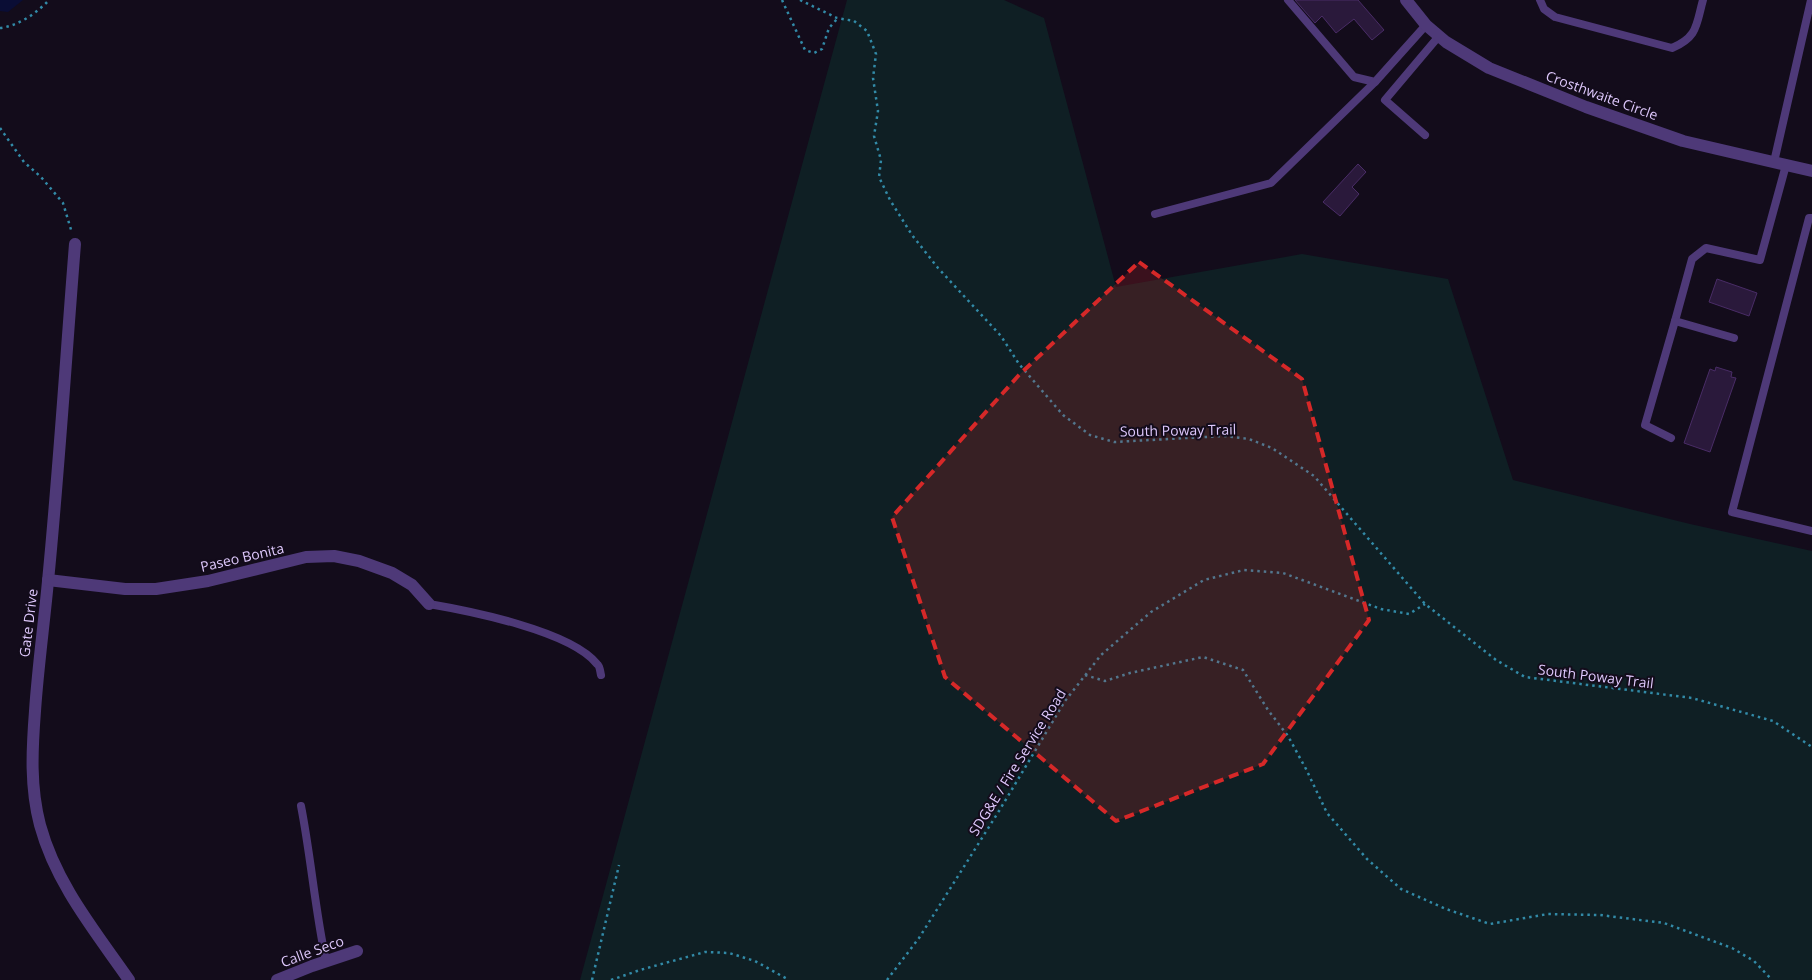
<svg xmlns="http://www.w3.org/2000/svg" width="1812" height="980" font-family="'Open Sans',sans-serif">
	<rect width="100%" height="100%" fill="#130c1b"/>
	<!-- green -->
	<path fill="#0f1f24" d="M847 0H1004L1044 18 1116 287 1302 254 1448 279 1513 480 1690 524 1812 551V980H580Z"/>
	<!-- water -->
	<path fill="#0a0d35" d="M0 0H23L8 12 0 11Z"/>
	<!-- building -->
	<g fill="#2a193b" stroke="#492c66">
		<path d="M1295 0H1358L1384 30 1372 40 1354 19 1336 33 1322 16 1315 23Z"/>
		<path d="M1358 164 1366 172 1352 187 1359 194 1340 216 1323 202Z"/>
		<path d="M1717 279 1757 293 1749 316 1709 302Z"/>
		<path d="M1716 367 1732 372 1731 377 1736 378 1710 452 1684 443 1710 369 1715 371Z"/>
	</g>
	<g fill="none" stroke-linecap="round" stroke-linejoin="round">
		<!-- path -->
		<g stroke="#328aa7" stroke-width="2.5" stroke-dasharray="2.5 4" stroke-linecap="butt">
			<path d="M782 0 805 50 814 53 822 49 829 28 837 19"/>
			<path d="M800 0 837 18 854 21 867 31 876 54 873 78 878 111 874 136 881 160 879 177 890 200 912 235 938 268 1001 336 1019 364 1063 415 1090 435 1114 442 1224 436 1249 439 1272 448 1314 476 1425 604 1496 660 1525 677 1692 698 1773 721 1812 747"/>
			<path d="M0 28C18 26 37 13 49 0"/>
			<path d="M0 128 24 162 41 177 63 203 72 233"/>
			<path d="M1085 675 1105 681 1130 673 1203 657 1243 670 1268 710 1288 736 1306 769 1327 813 1367 859 1401 889 1446 909 1490 924 1548 914 1600 915 1664 923 1732 948 1754 961 1772 980"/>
			<path d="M592 980 619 865"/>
			<path d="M611 980 640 970 705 952 729 953 755 961 789 980"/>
			<path d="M887 980 919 938 999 811 1065 701 1101 655 1151 612 1204 580 1244 570 1283 573 1381 609 1409 614 1425 604"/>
		</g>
		<!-- service -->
		<g stroke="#4e3978" stroke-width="8">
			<path d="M1288 0 1354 77 1375 82 1426 25"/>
			<path d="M1540 0 1544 9 1555 17 1672 48C1698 37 1696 25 1703 0"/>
			<path d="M1425 135 1385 100 1439 36"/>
			<path d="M1774 162 1811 0"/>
			<path d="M1155 214 1271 183 1375 82"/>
			<path d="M1812 218H1809L1732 512 1812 531"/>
			<path d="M1734 338 1675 321 1692 259 1706 248 1760 260 1786 165"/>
			<path d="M1671 438 1645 425 1675 321"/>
			<path d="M429 604C470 611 571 631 597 664 600 666 600 671 601 675"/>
			<path d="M301 806C311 857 315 910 326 961"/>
		</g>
		<!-- minor -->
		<g stroke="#4e3978" stroke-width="12">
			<path d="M75 244C66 356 59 469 48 581 44 624 38 667 35 711 32 750 30 787 40 825 56 884 95 931 129 980"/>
			<path d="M48 580 125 589H156L208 581 306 557 334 556 359 561 392 573 412 585 429 604"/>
			<path d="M277 980 312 966 357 951"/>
		</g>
		<!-- tertiary -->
		<path stroke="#4e3978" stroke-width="12" d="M1406 0 1426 25 1446 42 1489 68 1586 107 1683 141 1812 171"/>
	</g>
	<!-- marked area -->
	<path fill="#d62828" fill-opacity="0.2" stroke="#d62828" stroke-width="4" stroke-dasharray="10 6" stroke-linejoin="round" d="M1139 262 1302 379 1369 620 1263 764 1116 821 945 677 892 517 1019 375Z"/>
	<g text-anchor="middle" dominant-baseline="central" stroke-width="4" stroke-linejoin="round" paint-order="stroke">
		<!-- street labels -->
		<g font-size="14" fill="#dec8fc" stroke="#130c1b">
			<text transform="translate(1602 95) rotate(20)">Crosthwaite Circle</text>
			<text transform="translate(1178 430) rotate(-1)">South Poway Trail</text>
			<text transform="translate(242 557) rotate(-13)">Paseo Bonita</text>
			<text transform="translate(28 623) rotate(-83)">Gate Drive</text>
			<text transform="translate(1596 676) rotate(7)">South Poway Trail</text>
			<text transform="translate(1017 762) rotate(-58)">SDG&amp;E / Fire Service Road</text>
			<text transform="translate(312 951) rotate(-20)">Calle Seco</text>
		</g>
	</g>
</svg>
